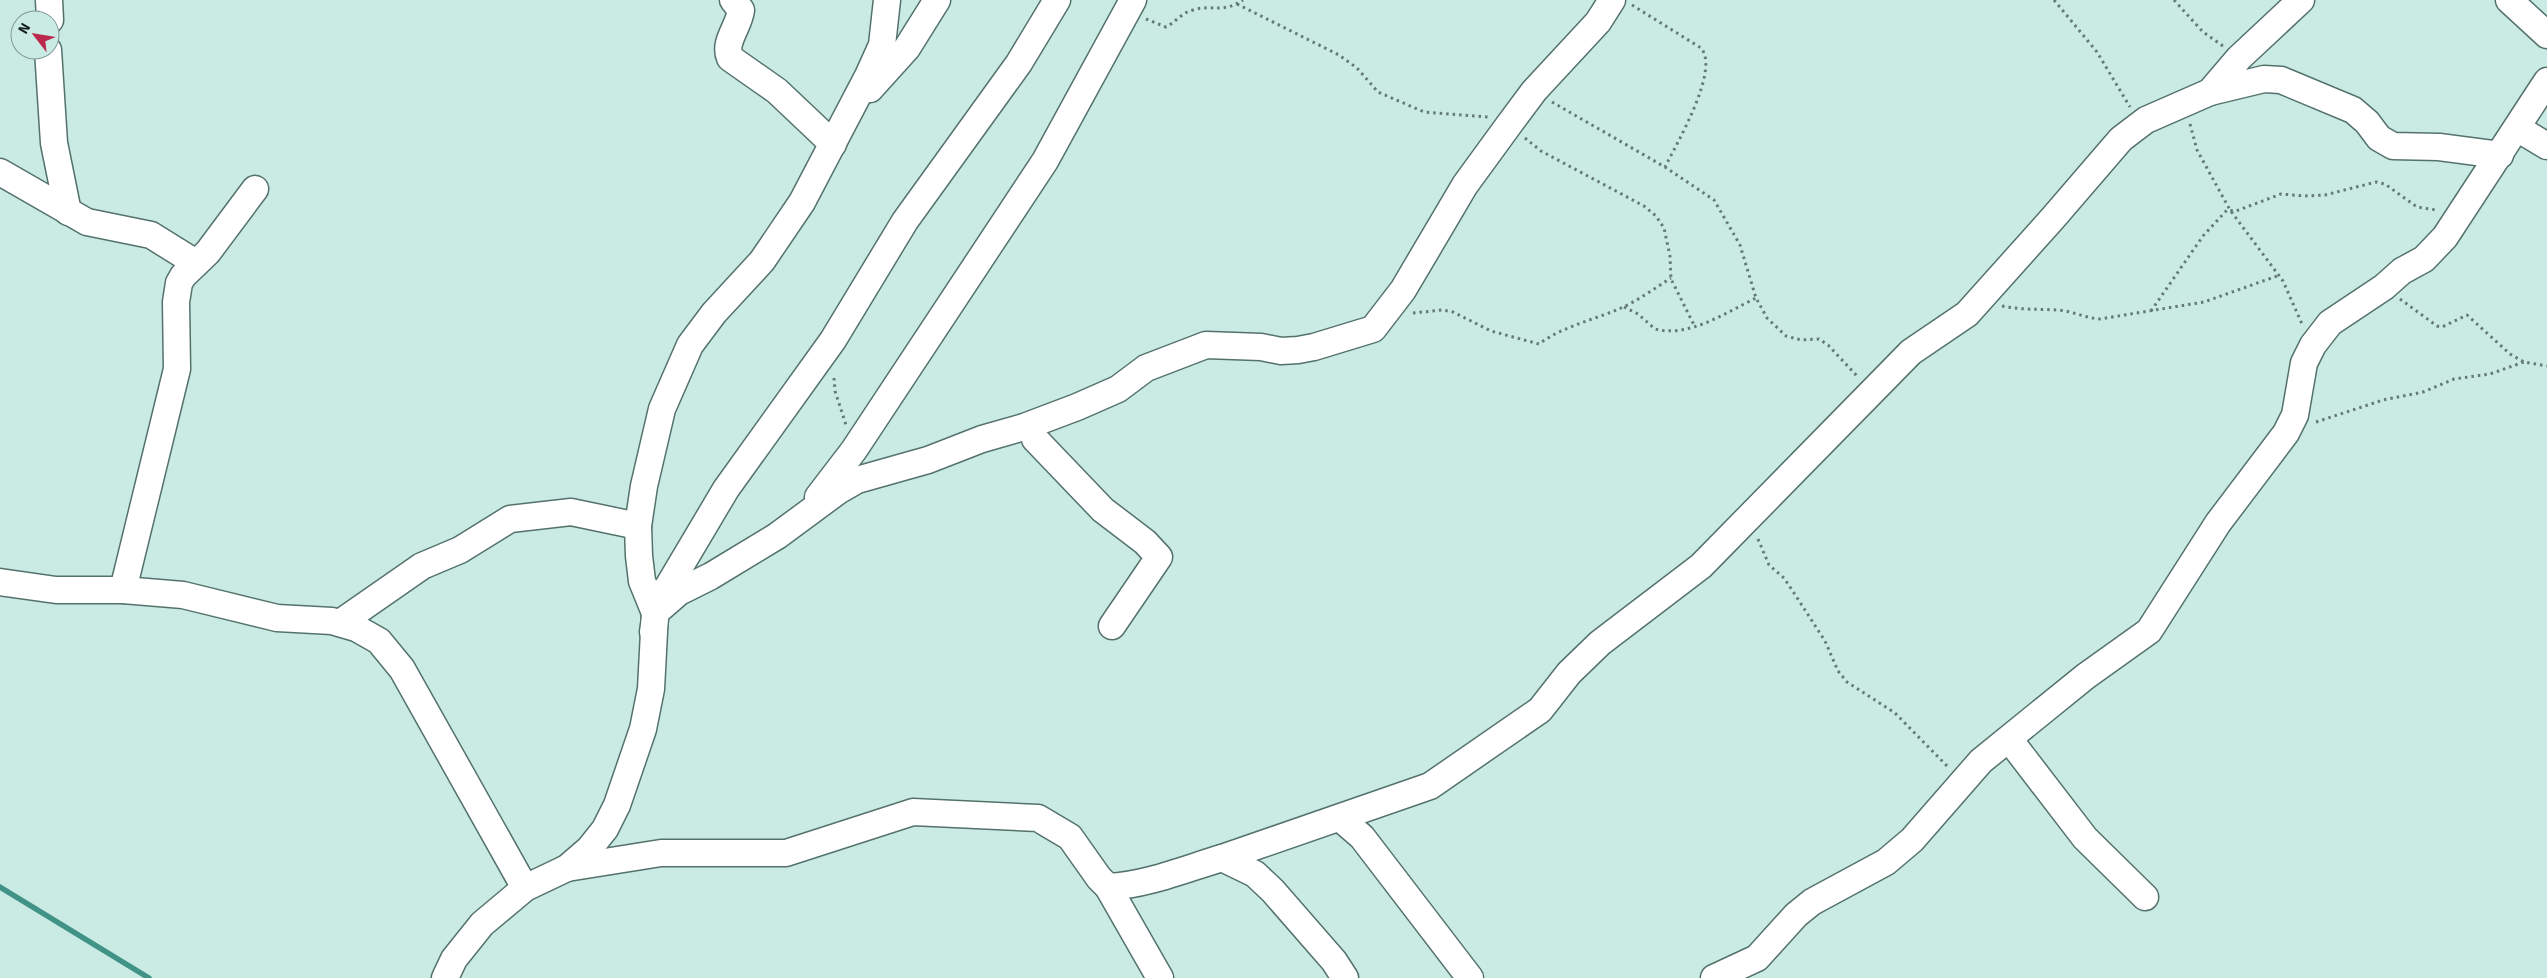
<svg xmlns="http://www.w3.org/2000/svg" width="2547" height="978" font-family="Signika,sans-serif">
	<rect width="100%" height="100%" fill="#caebe4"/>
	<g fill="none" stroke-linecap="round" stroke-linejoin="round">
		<!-- stream -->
		<path stroke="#409386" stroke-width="5.5" d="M0 887 149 978"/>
		<!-- minor casing -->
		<g stroke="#54726c" stroke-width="29">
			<g id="minor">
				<path d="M49 0 50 20"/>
				<path d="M733 0 741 10C739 27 723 42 730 58L777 91 833 144"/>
				<path d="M2509 0 2547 35"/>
				<path d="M48 50 54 143 68 212"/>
				<path d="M870 89 907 48 937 0"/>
				<path d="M2210 92 2264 79 2281 80 2353 110 2367 122 2379 138 2393 146 2439 147 2500 155"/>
				<path d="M2517 128 2547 146"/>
				<path d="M0 172 87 222 151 235 196 263"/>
				<path d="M1035 439 1103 510 1145 542 1159 557 1112 626"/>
				<path d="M818 497 854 450 1045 161 1133 0"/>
				<path d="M0 582 56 590H123L183 595 277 618 332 621 356 628 379 641 402 669 525 888"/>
				<path d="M123 590 177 369 176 302 179 283 183 276 208 252 255 189"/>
				<path d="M656 603 669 585 726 489 833 340 905 221 1019 63 1057 0"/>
				<path d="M340 623 422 566 460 550 510 519 571 512 638 526"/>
				<path d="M653 632 656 612 679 592 711 576 777 536 838 491 857 480 928 460 982 439 1024 427 1077 407 1118 389 1146 368 1206 345 1261 347 1281 351 1298 350 1314 347 1373 329 1403 290 1465 185 1508 126 1534 91 1598 22 1612 0"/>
				<path d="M2009 739 2085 838 2145 897"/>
				<path d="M1340 818 1362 837 1470 978"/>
				<path d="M1222 858 1430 786 1540 710 1569 673 1600 643 1701 566 1911 352 1967 314 2053 218 2121 139 2146 120 2210 92 2239 58 2301 0"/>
				<path d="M567 868 661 853H786L913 812 1038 818 1070 837 1099 878 1108 887C1147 885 1185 869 1222 858L1255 874 1273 891 1334 961 1345 978"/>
				<path d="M1108 887 1160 978"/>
				<path d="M445 978 454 959 482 924 525 888 567 868 589 849 605 829 617 805 643 729 651 689 655 613 642 581 639 556 638 526 644 486 662 409 690 345 714 313 762 261 802 202 868 76 882 45 887 0"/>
				<path d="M1714 978 1757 958 1796 915 1812 902 1886 862 1912 840 1981 761 2086 676 2149 631 2218 523 2286 433 2295 415 2304 363 2313 345 2330 323 2384 287 2402 271 2424 259 2445 237 2547 81"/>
			</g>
		</g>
		<!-- path -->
		<g stroke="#657a76" stroke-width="3" stroke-dasharray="2.5 4" stroke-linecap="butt">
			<path d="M2054 0 2097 52 2130 107"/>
			<path d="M2174 0 2203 32 2223 46"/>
			<path d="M1237 4 1339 55 1357 68 1378 92 1424 112 1489 117"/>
			<path d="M1632 5 1701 48C1720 70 1677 143 1665 167"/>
			<path d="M1146 19 1166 27C1176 22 1181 13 1193 10 1212 4 1222 14 1243 0"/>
			<path d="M1552 102 1665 167 1714 200 1740 245 1756 298 1767 318 1786 336 1801 340 1819 339 1828 345 1857 376"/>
			<path d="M2190 124 2197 150 2230 210 2283 281 2302 324"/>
			<path d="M1525 138 1541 151 1644 206 1656 216 1664 228 1670 256 1671 279 1695 327"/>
			<path d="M2400 299 2437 326 2442 327 2467 315 2510 354 2524 362 2547 366"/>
			<path d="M2002 306C2021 310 2039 309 2058 310 2072 311 2085 318 2100 319L2204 302 2280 275"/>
			<path d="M1624 307 1638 314 1655 329C1689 338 1727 312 1756 298"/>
			<path d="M2151 311 2203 236 2227 210 2236 211 2281 194 2305 196 2325 195 2376 182 2385 184 2417 207 2436 210"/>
			<path d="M1413 313 1442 310 1453 312 1491 331 1539 344C1563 326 1594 320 1621 308 1639 300 1655 288 1671 278"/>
			<path d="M834 378 835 391 846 425"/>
			<path d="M2316 422 2383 400 2423 392 2454 379 2490 374 2524 362"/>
			<path d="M1758 539 1769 565 1784 578 1794 593 1825 641 1838 671 1847 682 1895 713 1949 768"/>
		</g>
		<!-- minor -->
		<use href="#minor" stroke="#fff" stroke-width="26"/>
	</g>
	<!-- north arrow -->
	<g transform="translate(35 35) rotate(301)"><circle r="24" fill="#caebe4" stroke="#809893"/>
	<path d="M0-4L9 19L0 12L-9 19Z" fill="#ba294b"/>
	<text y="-8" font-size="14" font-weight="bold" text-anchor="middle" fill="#101c1a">N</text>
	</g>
</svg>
